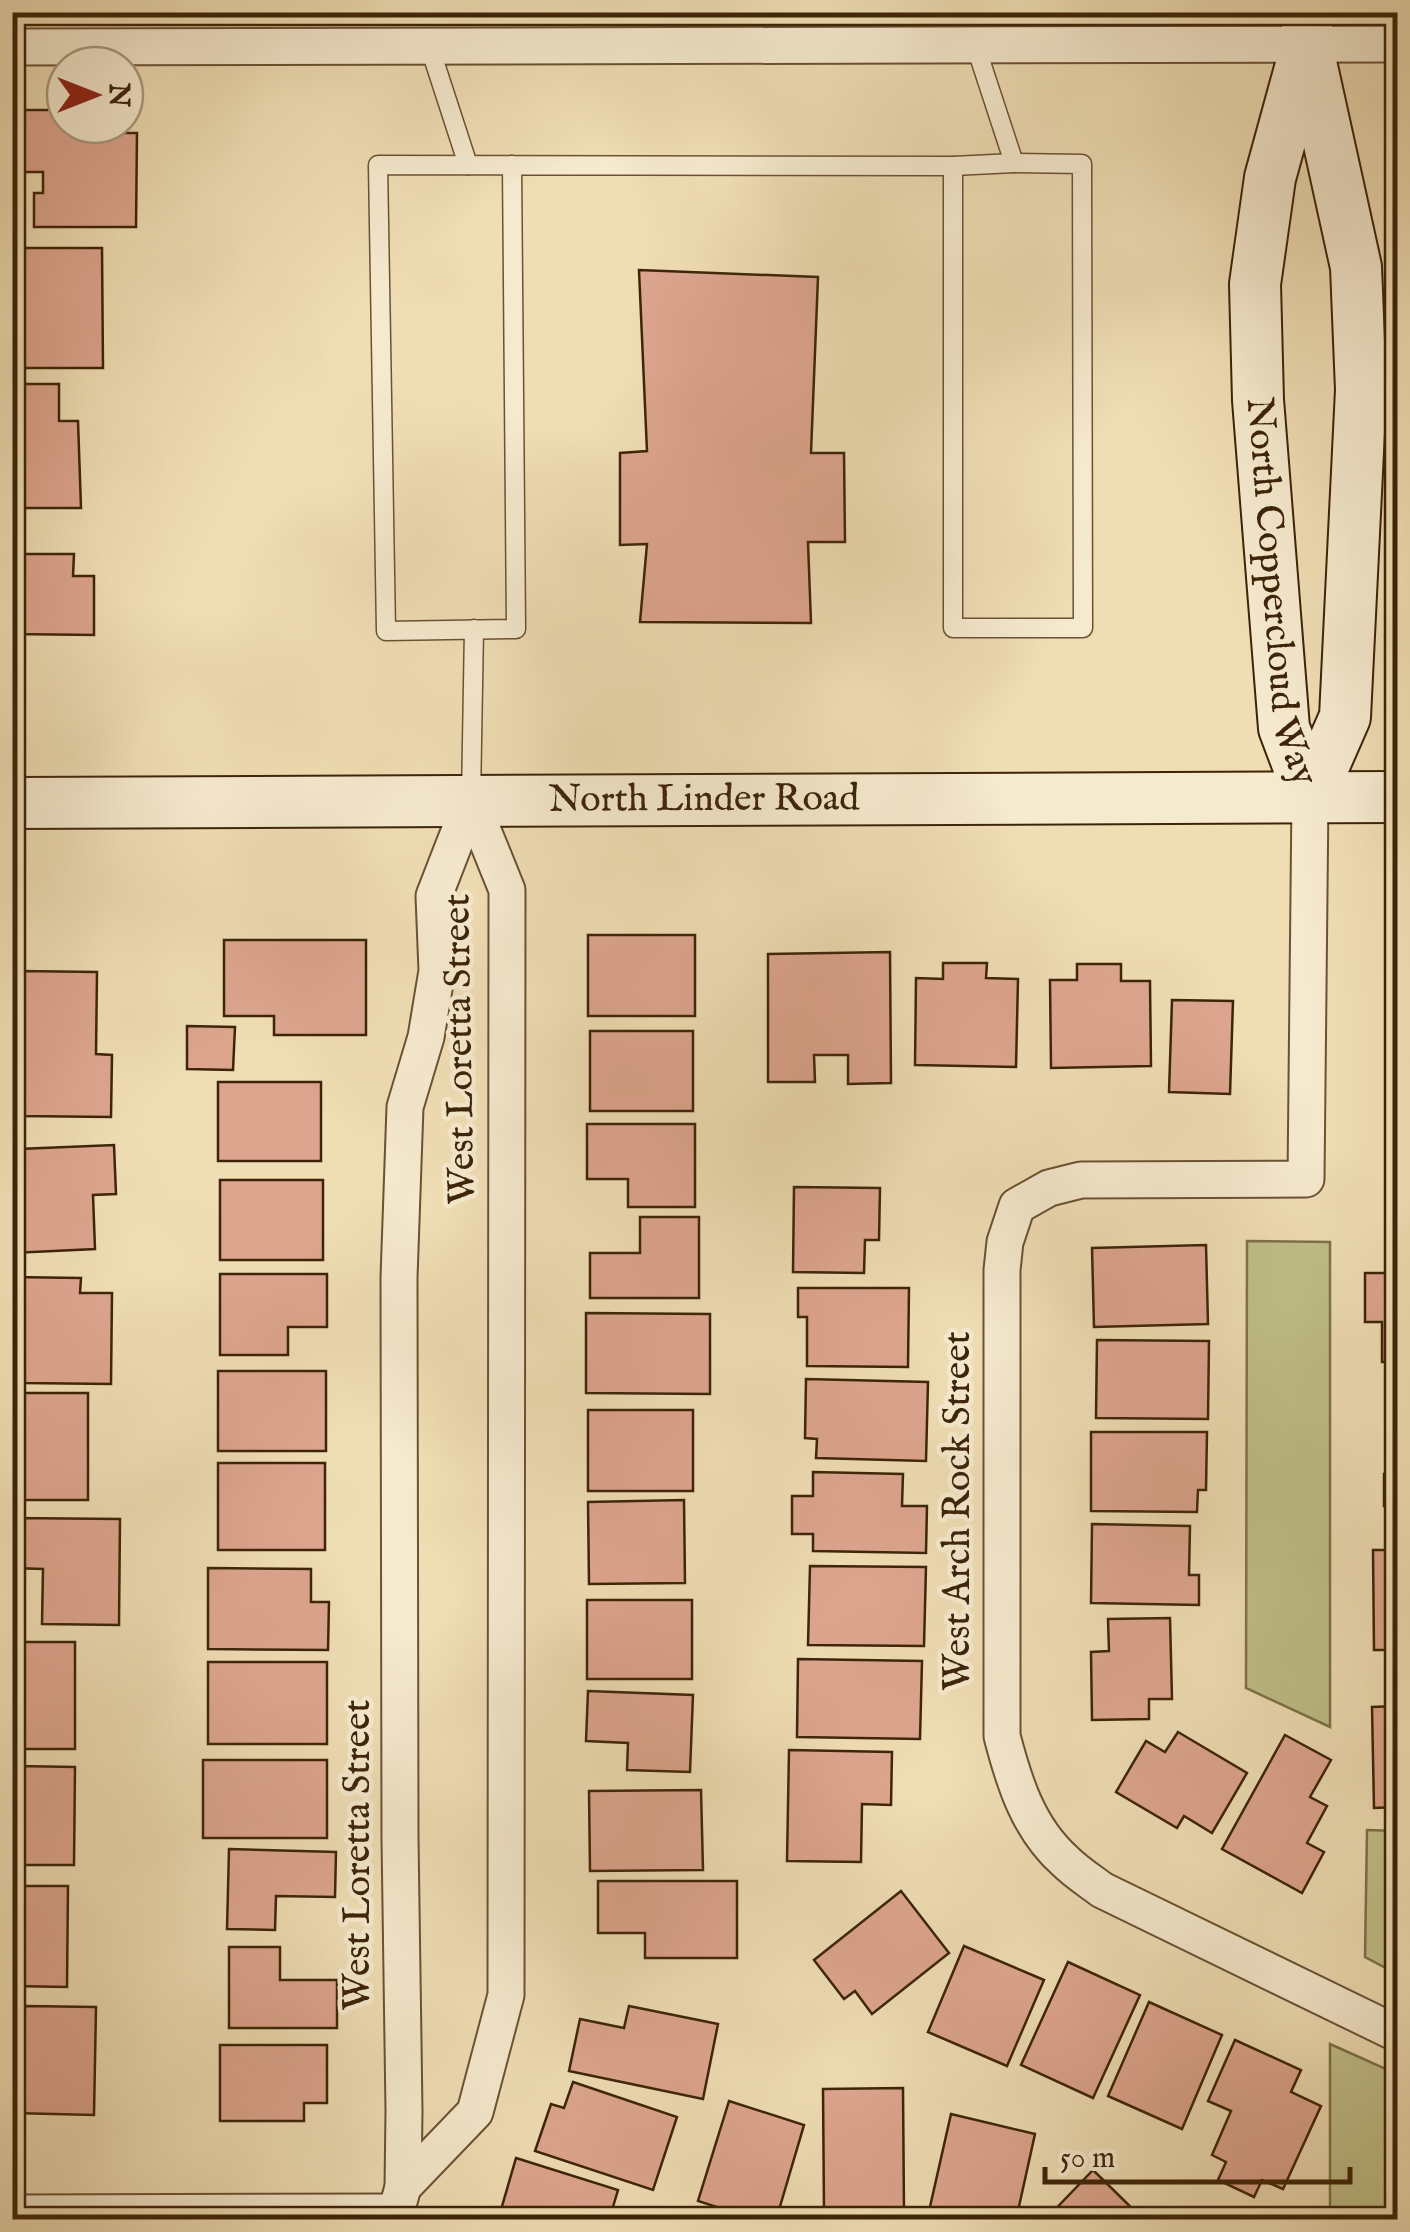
<svg xmlns="http://www.w3.org/2000/svg" width="1410" height="2232" font-family="'IM FELL English',serif">
	<rect width="100%" height="100%" fill="#efddb4"/>
	<filter id="stains"><feTurbulence type="fractalNoise" baseFrequency=".002" numOctaves="4"/><feColorMatrix values="0 0 0 0 .2 0 0 0 0 .09 0 0 0 0 .02 0 0 0 .5 -.17"/></filter>
	<radialGradient id="worn" r=".72"><stop offset=".6" stop-color="#630" stop-opacity="0"/><stop offset="1" stop-color="#630" stop-opacity=".3"/></radialGradient>
	<!-- green -->
	<g fill="#c0bf89" stroke="#7e7248" stroke-width="2.5">
		<path d="M1247 1241 1330 1242V1727L1246 1688Z"/>
		<path d="M1367 1830 1397 1831V1974L1365 1957Z"/>
		<path d="M1330 2044 1386 2069 1397 2078V2219H1330Z"/>
	</g>
	<!-- building -->
	<g fill="#dda58e" stroke="#3d2408" stroke-width="2.5">
		<path d="M12 110H65V125H113V133H137L136 227H34V193H43V172H12Z"/>
		<path d="M12 248H102L103 368H12Z"/>
		<path d="M639 270 818 277 811 453H844L845 542H808L811 623 640 622 647 544 620 545V453L647 451Z"/>
		<path d="M12 384H59V421H78L81 508H12Z"/>
		<path d="M12 554H74L73 576H94V635L12 634Z"/>
		<rect x="588" y="935" width="107" height="81"/>
		<path d="M224 940H366V1035H274V1016H224Z"/>
		<path d="M890 952 891 1083 848 1084V1055H814L815 1082H768V954Z"/>
		<path d="M943 963H987L986 978 1018 979 1016 1067 915 1065 916 978 943 979Z"/>
		<path d="M1077 964H1121V981H1150L1151 1066 1051 1068 1050 980H1077Z"/>
		<path d="M21 971 97 972 96 1054 112 1055 111 1117 19 1116Z"/>
		<path d="M1172 1000 1233 1001 1230 1094 1169 1092Z"/>
		<path d="M187 1026 235 1027 233 1070 187 1069Z"/>
		<rect x="590" y="1031" width="103" height="80"/>
		<rect x="218" y="1082" width="103" height="79"/>
		<path d="M587 1124H695V1207H628V1179H587Z"/>
		<path d="M114 1145 116 1194 93 1195 95 1249 12 1253V1188L21 1187 19 1149Z"/>
		<rect x="220" y="1180" width="103" height="80"/>
		<path d="M794 1187 880 1188 879 1240H865L864 1273 793 1272Z"/>
		<path d="M640 1217H699V1298H590V1253H640Z"/>
		<path d="M1206 1245 1208 1324 1094 1327 1092 1248Z"/>
		<path d="M1365 1273H1398V1362H1382V1322H1365Z"/>
		<path d="M220 1274H327V1327H288V1355H220Z"/>
		<path d="M12 1277 81 1278 80 1293H112L111 1384 23 1383V1350H12Z"/>
		<path d="M798 1288H909L908 1367 807 1366V1317H798Z"/>
		<path d="M586 1313 710 1314V1394L586 1393Z"/>
		<path d="M1097 1340 1209 1341 1208 1419 1096 1418Z"/>
		<rect x="218" y="1371" width="108" height="80"/>
		<path d="M806 1379 928 1382 926 1461 816 1458 817 1439 805 1438Z"/>
		<rect x="12" y="1393" width="76" height="107"/>
		<rect x="588" y="1410" width="105" height="81"/>
		<path d="M1091 1432H1207L1206 1490H1198L1197 1512 1091 1511Z"/>
		<rect x="218" y="1463" width="107" height="87"/>
		<path d="M813 1472 903 1474 902 1506H927L926 1553 813 1551V1534H792V1496H813Z"/>
		<rect x="1384" y="1474" width="14" height="32"/>
		<path d="M684 1500 685 1583 589 1584 588 1502Z"/>
		<path d="M12 1518 120 1519 119 1625 42 1624 43 1569 12 1568Z"/>
		<path d="M1092 1524 1190 1526 1189 1575H1199V1605L1091 1603Z"/>
		<path d="M1373 1550H1398V1650H1374Z"/>
		<path d="M810 1566 926 1567 924 1646 808 1645Z"/>
		<path d="M208 1568 311 1569V1602H329L328 1650 208 1649Z"/>
		<rect x="587" y="1600" width="105" height="79"/>
		<path d="M1170 1618 1172 1699H1149V1719L1092 1720 1091 1652 1109 1651 1108 1619Z"/>
		<rect x="12" y="1642" width="63" height="107"/>
		<path d="M798 1659 922 1661 920 1739 797 1737Z"/>
		<rect x="208" y="1662" width="119" height="82"/>
		<path d="M588 1691 693 1695 690 1772 627 1770 628 1743 586 1741Z"/>
		<path d="M1398 1706V1807L1374 1808 1372 1707Z"/>
		<path d="M1178 1732 1247 1773 1212 1833 1184 1816 1177 1828 1116 1792 1146 1741 1165 1752Z"/>
		<path d="M1285 1735 1331 1760 1310 1797 1327 1806 1307 1843 1324 1852 1302 1893 1222 1849Z"/>
		<path d="M789 1750 892 1752 891 1805 862 1804 861 1862 787 1861Z"/>
		<rect x="203" y="1760" width="124" height="78"/>
		<path d="M17 1766 75 1767 74 1865H12V1809H17Z"/>
		<path d="M701 1790 703 1870 590 1871 589 1791Z"/>
		<path d="M229 1849 336 1852 335 1897 276 1896 275 1930 227 1929Z"/>
		<path d="M598 1881H737V1958H645V1933H598Z"/>
		<path d="M12 1886H68L67 1987 12 1986Z"/>
		<path d="M901 1891 949 1953 872 2014 855 1991 844 1999 814 1960Z"/>
		<path d="M964 1946 1044 1980 1007 2066 928 2032Z"/>
		<path d="M229 1947H280V1980H337V2028H229Z"/>
		<path d="M1068 1962 1140 1995 1093 2098 1021 2065Z"/>
		<path d="M1149 2002 1222 2035 1182 2129 1108 2096Z"/>
		<path d="M25 2006 96 2007 94 2115 12 2113V2059H23Z"/>
		<path d="M629 2006 718 2024 703 2099 569 2071 580 2019 624 2028Z"/>
		<path d="M1235 2040 1301 2070 1291 2092 1321 2106 1283 2189 1262 2180 1254 2197 1218 2180 1226 2162 1212 2155 1231 2111 1208 2101Z"/>
		<path d="M220 2045H327V2103H304V2121H220Z"/>
		<path d="M573 2082 677 2117 653 2190 535 2151 551 2104 564 2108Z"/>
		<path d="M903 2088 904 2211H824L823 2089Z"/>
		<path d="M729 2101 804 2125 776 2220H757L698 2201Z"/>
		<path d="M951 2114 1035 2134 1016 2220 972 2210 970 2220H927Z"/>
		<path d="M516 2158 618 2190 609 2220H498Z"/>
		<path d="M1093 2170 1144 2220H1045Z"/>
	</g>
	<g fill="none" stroke-linecap="round" stroke-linejoin="round">
		<!-- lane casing -->
		<g stroke="#6a5233" stroke-width="21">
			<g id="lane">
				<path d="M429 45 468 165"/>
				<path d="M512 165 516 629 386 631 378 165 953 166 1014 163 975 44"/>
				<path d="M953 166V628H1083L1082 164 1014 163"/>
				<path d="M1363 390 1398 389"/>
				<path d="M471 799 474 629"/>
			</g>
		</g>
		<!-- street casing -->
		<g stroke="#6a5233" stroke-width="39">
			<g id="street">
				<path d="M12 47 1398 44"/>
				<path d="M1310 797 1306 1179 1081 1180 1049 1188 1017 1206 1005 1242 1002 1270V1736C1014 1782 1028 1828 1065 1861 1076 1872 1090 1881 1102 1890L1398 2034"/>
				<path d="M403 2187 475 2112 506 1995 507 890 471 801"/>
				<path d="M12 2213 395 2212"/>
				<path d="M394 2220 403 2187 404 2111 400 1837 399 1278 405 1107 426 1037 437 971 434 896 471 801"/>
			</g>
		</g>
		<!-- secondary casing -->
		<g stroke="#3d2408" stroke-width="54">
			<g id="secondary">
				<path d="M1307 12V44L1356 267 1361 390 1345 717 1310 797"/>
				<path id="s1" d="M1304 54 1270 178 1255 284 1258 400 1284 728 1310 797"/>
				<path id="s2" d="M12 803 1398 797"/>
			</g>
		</g>
		<!-- lane -->
		<use href="#lane" stroke="#f5e9ce" stroke-width="18"/>
		<!-- street -->
		<use href="#street" stroke="#f5e9ce" stroke-width="35"/>
		<!-- secondary -->
		<use href="#secondary" stroke="#f5e9ce" stroke-width="50"/>
	</g>
	<g text-anchor="middle" dominant-baseline="central" stroke-width="9" stroke-linejoin="round" paint-order="stroke">
		<!-- street labels -->
		<g font-size="38" fill="#3d2408" stroke="#f5e9ce">
			<text stroke="none"><textPath href="#s1" startOffset="545">North Coppercloud Way</textPath></text>
			<text stroke="none"><textPath href="#s2" startOffset="692">North Linder Road</textPath></text>
			<text transform="translate(461 1049) rotate(-91)">West Loretta Street</text>
			<text transform="translate(959 1511) rotate(-90)">West Arch Rock Street</text>
			<text transform="translate(359 1855) rotate(-90)">West Loretta Street</text>
		</g>
	</g>
	<!-- margin -->
	<rect width="1410" height="2232" fill="none" stroke="#efddb4" stroke-width="50"/>
	<rect x="15" y="15" width="1380" height="2202" fill="none" stroke="#3d2408" stroke-width="5"/>
	<rect x="25" y="25" width="1360" height="2182" fill="none" stroke="#3d2408" stroke-width="2.5"/>
	<!-- north arrow -->
	<g transform="translate(95 95) rotate(90)"><circle r="48" fill="#f5e9ce" stroke="#ab9a7f" stroke-width="2.5"/>
	<path d="M0-8L18 38L0 25L-18 38Z" fill="#8f2418"/>
	<text y="-15" font-size="28" font-weight="bold" text-anchor="middle" fill="#3d2408">N</text>
	</g>
	<!-- scale -->
	<path d="M1045 2167v15h305v-15" fill="none" stroke="#3d2408" stroke-width="5"/>
	<text x="1060" y="2167" font-size="30" fill="#3d2408" stroke="#f5e9ce" stroke-width="8" paint-order="stroke">50 m</text>
	<rect width="100%" height="100%" filter="url(#stains)"/>
	<rect width="100%" height="100%" fill="url(#worn)"/>
</svg>
